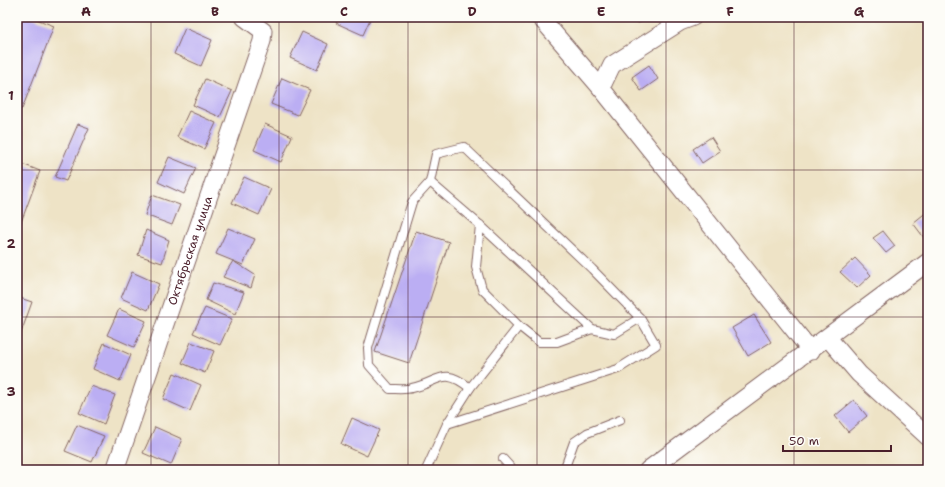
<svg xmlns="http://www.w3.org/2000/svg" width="945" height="487" font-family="'Shantell Sans',sans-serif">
	<rect width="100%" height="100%" fill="#fdfcf7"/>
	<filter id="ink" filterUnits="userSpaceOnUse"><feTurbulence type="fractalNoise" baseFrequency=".025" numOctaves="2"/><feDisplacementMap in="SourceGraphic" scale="8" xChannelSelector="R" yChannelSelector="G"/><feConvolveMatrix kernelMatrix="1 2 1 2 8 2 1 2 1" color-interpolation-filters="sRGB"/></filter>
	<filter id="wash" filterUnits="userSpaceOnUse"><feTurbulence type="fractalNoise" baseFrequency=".012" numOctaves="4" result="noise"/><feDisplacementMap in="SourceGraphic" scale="16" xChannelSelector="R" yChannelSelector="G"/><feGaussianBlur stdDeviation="0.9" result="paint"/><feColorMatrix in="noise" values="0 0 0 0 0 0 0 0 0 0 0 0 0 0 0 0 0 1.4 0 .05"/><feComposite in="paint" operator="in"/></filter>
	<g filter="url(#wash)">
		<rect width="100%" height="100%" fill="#eee3c6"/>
		<g id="blocks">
			<!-- building -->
			<g fill="#bbaef3">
				<path d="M17 17H31L54 26 22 109 17 107Z"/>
				<path d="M339 17H371L363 35 336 23Z"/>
				<path d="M636 17H653L638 23Z"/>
				<path d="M185 28 212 40 201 66 174 54Z"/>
				<path d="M302 32 328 44 317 70 290 58Z"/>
				<path d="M649 65 658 79 641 91 632 77Z"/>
				<path d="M282 78 310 90 298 115 271 104Z"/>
				<path d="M205 79 232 91 220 117 193 105Z"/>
				<path d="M189 111 216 123 204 149 177 137Z"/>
				<path d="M78 124 89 128 66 181 55 177Z"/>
				<path d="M265 124 292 136 281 162 254 150Z"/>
				<path d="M711 137 720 151 702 163 693 149Z"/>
				<path d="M169 157 196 168 184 194 158 182Z"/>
				<path d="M17 162 40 171 17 233Z"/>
				<path d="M244 177 271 189 259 215 232 203Z"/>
				<path d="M152 195 180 205 172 225 145 215Z"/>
				<path d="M928 211V243L913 223Z"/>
				<path d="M228 228 255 239 243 265 216 254Z"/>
				<path d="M146 230 169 240 162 263 138 255Z"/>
				<path d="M416 231 449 242 409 363 375 352Z"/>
				<path d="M883 231 895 246 886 253 873 238Z"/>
				<path d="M855 258 871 275 857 288 840 272Z"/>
				<path d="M233 261 255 275 251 288 223 277Z"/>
				<path d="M132 272 159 284 148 310 121 298Z"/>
				<path d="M213 283 244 292 235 314 206 300Z"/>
				<path d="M17 297 32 302 17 344Z"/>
				<path d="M205 308 232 319 220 345 193 333Z"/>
				<path d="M119 309 146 321 134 347 107 335Z"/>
				<path d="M754 315 771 342 748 356 732 328Z"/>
				<path d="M191 342 214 351 205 373 182 363Z"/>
				<path d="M104 343 131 355 120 381 93 369Z"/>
				<path d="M174 373 201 385 190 411 163 399Z"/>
				<path d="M91 386 115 395 104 424 79 413Z"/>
				<path d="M854 400 867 416 848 432 835 416Z"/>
				<path d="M352 418 379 430 367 456 341 444Z"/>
				<path d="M77 425 104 436 92 462 65 451Z"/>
				<path d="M155 427 182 439 171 465 143 453Z"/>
			</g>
		</g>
	</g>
	<g filter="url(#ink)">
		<use href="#blocks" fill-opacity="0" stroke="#836461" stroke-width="1"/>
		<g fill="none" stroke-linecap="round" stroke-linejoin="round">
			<!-- lane casing -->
			<g stroke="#836461" stroke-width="10">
				<g id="lane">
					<path d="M430 182 480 225 592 329"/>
					<path d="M480 225 476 267 482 289 519 326 539 342H557L592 329 614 334 640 318"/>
					<path d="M447 424 618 369 656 345 640 318 592 269 464 147 436 154 430 182 412 202 368 348 369 365 390 389C397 389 406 390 412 388 440 382 442 366 470 388"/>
					<path d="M503 459 513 470"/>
					<path d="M426 470 447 424 470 388 519 326"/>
					<path d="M564 470 574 442 587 433 620 420"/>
				</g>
			</g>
			<!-- street casing -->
			<g stroke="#836461" stroke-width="19">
				<g id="street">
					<path d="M540 17 601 88 811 351"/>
					<path d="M601 88 612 65 680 22 693 17"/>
					<path d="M828 338 859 374 928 437"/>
					<path id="s1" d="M115 470 262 41 263 31 244 17"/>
					<path d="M648 470 928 262"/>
				</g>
			</g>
			<!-- lane -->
			<use href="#lane" stroke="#fff" stroke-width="8"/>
			<!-- street -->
			<use href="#street" stroke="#fff" stroke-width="17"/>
		</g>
	</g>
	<!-- grid -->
	<path fill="none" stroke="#4a1f2b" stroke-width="1" stroke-opacity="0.55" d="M151 17V470M279 17V470M408 17V470M537 17V470M666 17V470M794 17V470M17 170H928M17 317H928"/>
	<g text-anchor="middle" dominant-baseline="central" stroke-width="3.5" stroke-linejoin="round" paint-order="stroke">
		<!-- street labels -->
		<g font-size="12" fill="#4a1f2b" stroke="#fdfcf7">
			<text stroke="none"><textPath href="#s1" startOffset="232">Октябрьская улица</textPath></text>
		</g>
	</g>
	<!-- margin -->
	<rect width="945" height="487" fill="none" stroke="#fdfcf7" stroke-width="44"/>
	<!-- scale -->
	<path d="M783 445v6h108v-6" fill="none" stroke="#4a1f2b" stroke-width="2"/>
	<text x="789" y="445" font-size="12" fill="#4a1f2b" stroke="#fdfcf7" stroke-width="3" paint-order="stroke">50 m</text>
	<rect x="22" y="22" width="901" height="443" fill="none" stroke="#4a1f2b" stroke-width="1.5"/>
	<g font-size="13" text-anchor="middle" font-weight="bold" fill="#4a1f2b">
		<text x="86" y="16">A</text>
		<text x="215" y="16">B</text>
		<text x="344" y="16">C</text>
		<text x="472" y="16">D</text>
		<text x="601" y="16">E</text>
		<text x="730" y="16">F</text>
		<text x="859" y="16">G</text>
		<text x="11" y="100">1</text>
		<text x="11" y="248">2</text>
		<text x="11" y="396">3</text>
	</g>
</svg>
